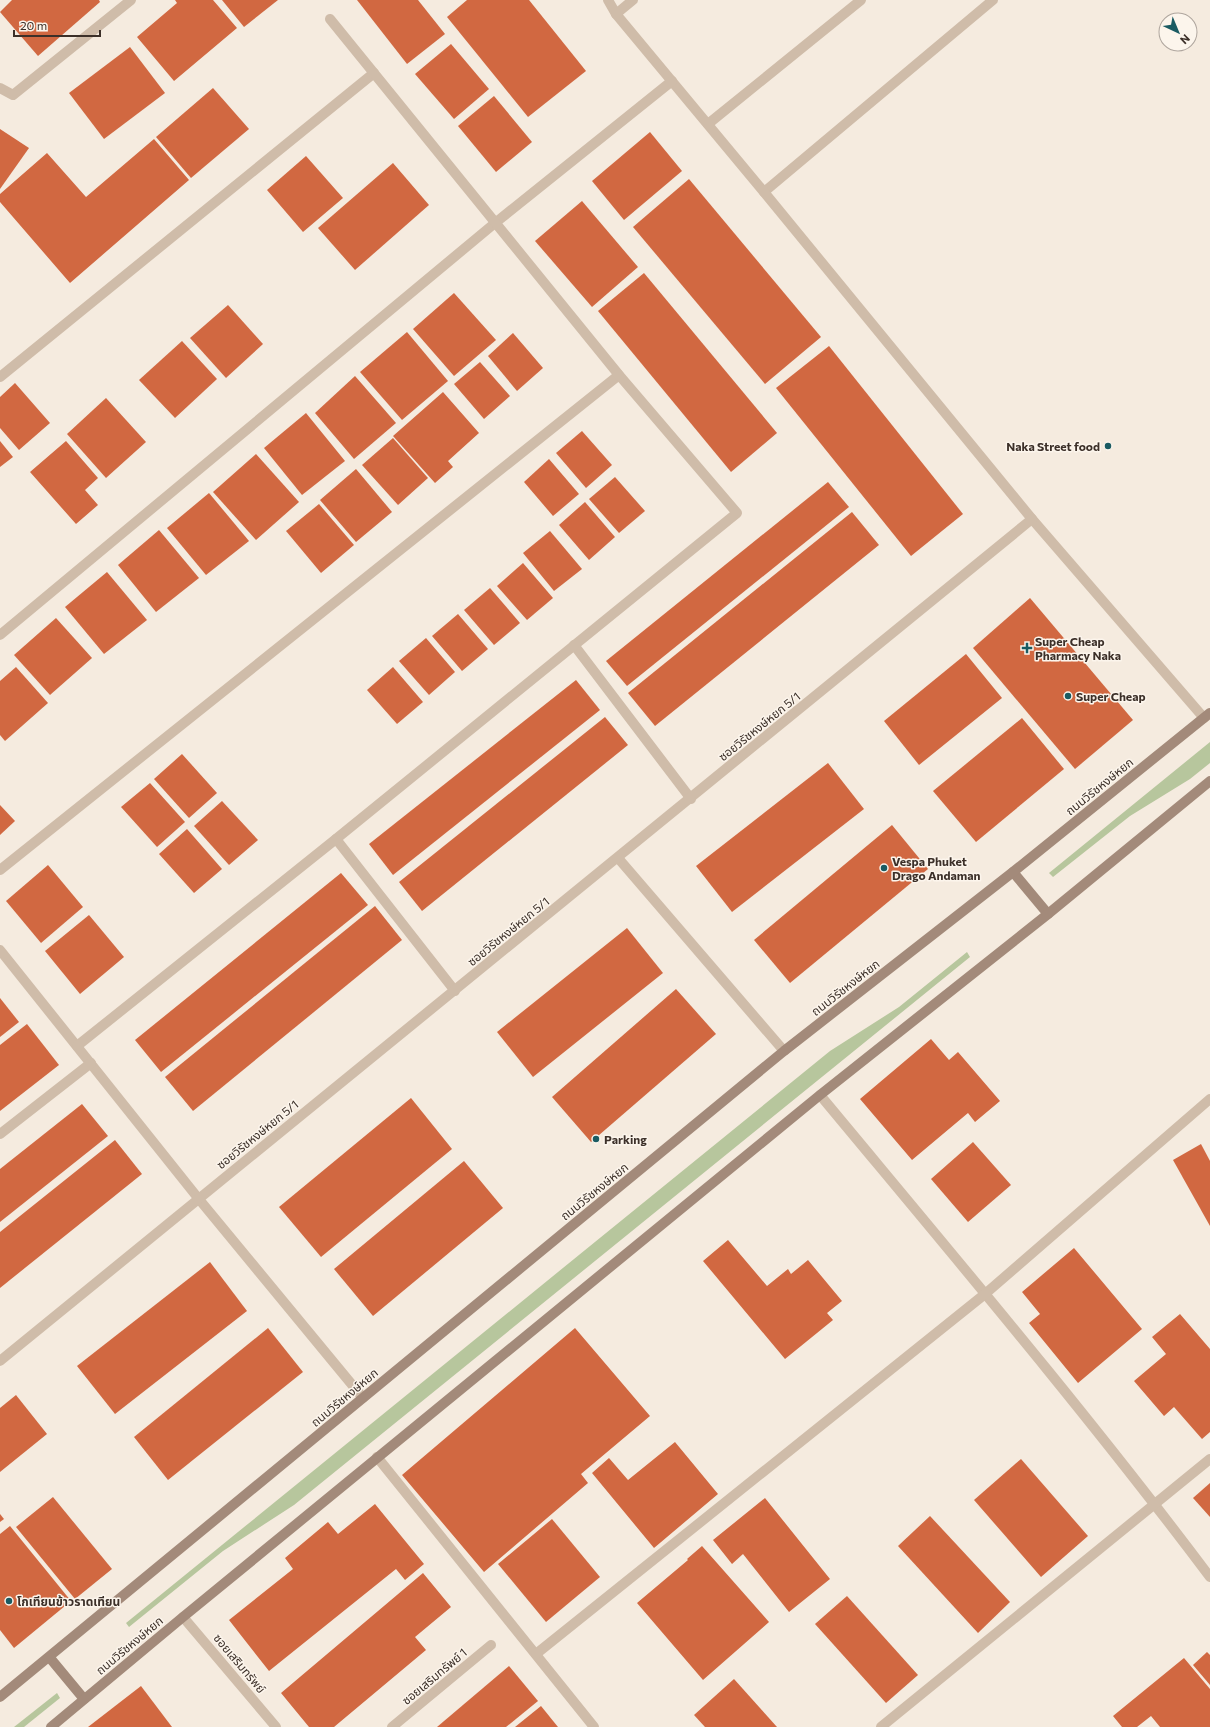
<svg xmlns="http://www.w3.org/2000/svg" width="1210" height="1727" font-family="Commissioner,'Noto Sans Thai',sans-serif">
	<rect width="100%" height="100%" fill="#f5ebdf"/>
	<!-- green -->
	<g fill="#b7c69d">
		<path d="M1210 742V763L1190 779 1130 816 1053 877 1049 873Z"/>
		<path d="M967 952 970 957 294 1505 223 1551 129 1627 126 1623 830 1051 899 1007Z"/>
		<path d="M57 1693 60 1698 24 1727H14Z"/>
	</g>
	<!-- building -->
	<g fill="#d16841">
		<path d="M12 0H99L100 2 38 56 0 12Z"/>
		<path d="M175 0H213L237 28 174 81 137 37 177 3Z"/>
		<path d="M222 0H278L244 27Z"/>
		<path d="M357 0H418L445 34 407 64Z"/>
		<path d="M467 0H529L586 71 528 117 447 17Z"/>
		<path d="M451 44 489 89 454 119 415 74Z"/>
		<path d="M130 47 165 93 104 139 69 93Z"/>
		<path d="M213 88 249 129 191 178 156 137Z"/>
		<path d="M494 96 532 142 496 172 458 126Z"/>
		<path d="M0 129 29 148 0 189Z"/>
		<path d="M650 132 682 171 624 220 592 181Z"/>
		<path d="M154 139 189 180 70 283 0 202V194L47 153 86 197Z"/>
		<path d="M306 156 343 198 303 232 267 190Z"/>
		<path d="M393 163 429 205 355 270 318 228Z"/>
		<path d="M689 179 821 337 765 384 633 227Z"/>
		<path d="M582 201 638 267 592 307 535 241Z"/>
		<path d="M644 273 777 433 731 472 598 311Z"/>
		<path d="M454 293 496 340 454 376 413 329Z"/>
		<path d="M228 305 263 344 226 378 190 338Z"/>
		<path d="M407 332 448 381 402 420 360 372Z"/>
		<path d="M513 333 543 368 517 391 488 356Z"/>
		<path d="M182 341 217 379 175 418 139 380Z"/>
		<path d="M829 346 963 514 911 556 776 388Z"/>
		<path d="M480 362 510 396 484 419 454 384Z"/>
		<path d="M355 376 396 423 354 459 315 413Z"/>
		<path d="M15 383 50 423 19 450 0 428V397Z"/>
		<path d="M443 392 479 433 448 461 453 467 435 483 393 436Z"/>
		<path d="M106 398 146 442 106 478 67 434Z"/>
		<path d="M306 413 345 461 302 495 264 448Z"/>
		<path d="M582 431 612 465 586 488 556 453Z"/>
		<path d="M393 438 428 478 398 505 362 465Z"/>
		<path d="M0 441 13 457 0 467Z"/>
		<path d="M66 441 98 478 85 490 98 505 76 524 30 472Z"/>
		<path d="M256 454 299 502 256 540 213 492Z"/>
		<path d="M549 459 579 494 553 516 524 482Z"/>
		<path d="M356 469 392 512 356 542 320 500Z"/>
		<path d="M615 477 645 511 619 533 589 499Z"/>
		<path d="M828 482 849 507 627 686 606 661Z"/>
		<path d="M209 493 249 541 206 575 167 528Z"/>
		<path d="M585 502 615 537 589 560 559 525Z"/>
		<path d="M319 504 354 545 321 573 286 531Z"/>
		<path d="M852 512 879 545 655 726 628 693Z"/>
		<path d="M159 530 199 578 156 612 118 565Z"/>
		<path d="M550 531 582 569 554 591 523 553Z"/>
		<path d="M523 563 553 598 527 620 497 586Z"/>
		<path d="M107 572 147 620 104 654 65 607Z"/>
		<path d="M490 588 520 623 494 645 464 610Z"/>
		<path d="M1030 598 1133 720 1075 769 973 648Z"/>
		<path d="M458 614 488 649 462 671 432 636Z"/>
		<path d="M56 618 92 658 50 695 14 655Z"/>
		<path d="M426 638 455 672 429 695 399 661Z"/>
		<path d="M966 654 1002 698 919 765 884 721Z"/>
		<path d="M16 667 48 703 5 741 0 735V681Z"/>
		<path d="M393 667 423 702 397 724 367 690Z"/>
		<path d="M576 680 600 710 393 875 369 844Z"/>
		<path d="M605 717 628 745 422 911 399 882Z"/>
		<path d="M1022 718 1064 769 976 842 933 791Z"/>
		<path d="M182 754 217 793 189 818 154 779Z"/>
		<path d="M828 763 864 809 732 912 696 866Z"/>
		<path d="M150 783 185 822 157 847 121 807Z"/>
		<path d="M222 801 258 840 229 865 194 826Z"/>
		<path d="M0 805 15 821 0 835Z"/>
		<path d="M892 825 928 869 790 983 754 940Z"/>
		<path d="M187 829 222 869 194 893 159 854Z"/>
		<path d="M48 865 83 907 41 943 6 901Z"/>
		<path d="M341 873 368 905 161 1072 135 1040Z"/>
		<path d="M375 906 402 940 193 1111 165 1077Z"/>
		<path d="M89 915 124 957 80 994 45 951Z"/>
		<path d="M627 928 663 973 533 1077 497 1032Z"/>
		<path d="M676 989 716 1034 591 1142 552 1097Z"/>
		<path d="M0 998 19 1022 0 1037Z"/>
		<path d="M27 1024 59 1065 0 1111V1045Z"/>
		<path d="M931 1039 949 1060 958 1052 1000 1101 975 1122 968 1113 912 1160 860 1099Z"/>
		<path d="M411 1098 452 1149 321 1257 279 1207Z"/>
		<path d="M82 1104 108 1136 0 1222V1169Z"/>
		<path d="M115 1140 142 1174 0 1288V1232Z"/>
		<path d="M973 1142 1011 1185 968 1222 931 1179Z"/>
		<path d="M1201 1144 1210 1161V1226L1173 1160Z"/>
		<path d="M464 1161 503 1208 373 1316 334 1269Z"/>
		<path d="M728 1240 767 1286 788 1269 791 1274 808 1260 842 1301 827 1313 833 1320 785 1359 703 1261Z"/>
		<path d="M1074 1248 1142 1329 1078 1383 1029 1323 1040 1314 1022 1292Z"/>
		<path d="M210 1262 247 1311 115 1414 77 1366Z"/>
		<path d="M1180 1314 1210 1349V1432L1202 1439 1174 1407 1164 1416 1134 1381 1166 1354 1152 1337Z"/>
		<path d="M268 1328 303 1372 168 1480 134 1437Z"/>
		<path d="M575 1328 650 1416 581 1474 588 1483 484 1572 402 1475Z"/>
		<path d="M16 1395 47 1434 0 1472V1408Z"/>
		<path d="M675 1442 718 1494 654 1548 592 1473 609 1458 628 1480Z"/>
		<path d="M1021 1459 1088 1536 1041 1577 974 1500Z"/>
		<path d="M1210 1483V1517L1193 1498Z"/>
		<path d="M53 1497 112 1569 75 1599 16 1527Z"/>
		<path d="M765 1498 830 1579 789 1612 743 1554 732 1564 713 1540Z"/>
		<path d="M375 1504 424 1564 405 1580 396 1569 269 1671 229 1620 293 1569 285 1558 328 1522 338 1534Z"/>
		<path d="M0 1514 4 1519 0 1522Z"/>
		<path d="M930 1516 1010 1602 978 1633 898 1546Z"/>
		<path d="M552 1519 600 1577 546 1622 498 1564Z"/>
		<path d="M10 1526 71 1601 14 1648 0 1630V1534Z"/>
		<path d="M702 1546 769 1622 703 1680 637 1603 688 1560 687 1559Z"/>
		<path d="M423 1573 451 1607 415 1637 426 1650 334 1727H309L281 1693Z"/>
		<path d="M847 1596 918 1675 886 1703 815 1624Z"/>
		<path d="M1207 1652 1210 1655V1685L1193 1665Z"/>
		<path d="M1184 1658 1210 1689V1727H1160L1151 1716 1137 1727H1122L1113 1716Z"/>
		<path d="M509 1666 538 1701 506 1727H437Z"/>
		<path d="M734 1679 777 1727H705L694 1715Z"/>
		<path d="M141 1686 172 1727H88Z"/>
		<path d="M541 1706 558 1727H515Z"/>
	</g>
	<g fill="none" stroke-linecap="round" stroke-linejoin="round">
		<!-- lane -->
		<g stroke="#cfbca9" stroke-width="10">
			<path d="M708 124 861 0"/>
			<path d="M764 192 993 0"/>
		</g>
		<!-- street -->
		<g stroke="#cfbca9" stroke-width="10">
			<path d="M608 0 616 14 764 192 1032 519 1204 718"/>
			<path d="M616 14 633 0"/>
			<path d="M0 88 13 95 131 0"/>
			<path d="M0 377 374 73"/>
			<path d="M0 635 495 223 672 81"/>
			<path d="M574 645 691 799"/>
			<path d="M336 839 455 991"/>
			<path d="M618 858 784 1051"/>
			<path d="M0 870 619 375"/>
			<path d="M0 950 198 1198 363 1398"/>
			<path d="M77 1046 336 839 737 513 619 375 330 19"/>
			<path d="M820 1095C952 1254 1086 1412 1210 1577"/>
			<path d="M0 1134 91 1063"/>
			<path d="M0 1361 1032 519"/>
			<path d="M377 1457 594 1727"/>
			<path d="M183 1617 276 1727"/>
			<path d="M536 1654 985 1294 1210 1099"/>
			<path d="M392 1727 491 1645"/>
			<path d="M881 1727 1210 1459"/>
		</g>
		<!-- secondary -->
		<g stroke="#a38a7a" stroke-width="10">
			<path d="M1013 872 1048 914"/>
			<path d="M50 1658 84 1699"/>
			<path d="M0 1697 784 1051 1013 872 1210 713"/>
			<path d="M51 1727 183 1617 820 1095 1048 914 1210 781"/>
		</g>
	</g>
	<!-- markers -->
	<g fill="#1a5b62" stroke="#fcf5ec" stroke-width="1.5">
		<circle cx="1108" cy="446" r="4"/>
		<path d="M1025 642h4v4h4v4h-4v4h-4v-4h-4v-4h4z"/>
		<circle cx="1068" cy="696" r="4"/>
		<circle cx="884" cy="868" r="4"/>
		<circle cx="596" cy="1139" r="4"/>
		<circle cx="9" cy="1601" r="4"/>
	</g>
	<g text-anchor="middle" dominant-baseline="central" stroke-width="3" stroke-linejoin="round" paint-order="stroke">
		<!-- poi labels -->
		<g font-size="12" font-weight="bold" fill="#3c3029" stroke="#fcf5ec" text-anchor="start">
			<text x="1100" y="446" text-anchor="end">Naka Street food</text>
			<text x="1035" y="641">Super Cheap<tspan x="1035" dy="14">Pharmacy Naka</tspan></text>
			<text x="1076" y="696">Super Cheap</text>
			<text x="892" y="861">Vespa Phuket<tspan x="892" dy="14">Drago Andaman</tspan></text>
			<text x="604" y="1139">Parking</text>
			<text x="17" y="1601">โกเทียนข้าวราดเทียน</text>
		</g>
		<!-- street labels -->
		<g font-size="12" fill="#3c3029" stroke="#fcf5ec">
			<text transform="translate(759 726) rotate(-39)">ซอยวิรัชหงษ์หยก 5/1</text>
			<text transform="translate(1099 786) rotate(-39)">ถนนวิรัชหงษ์หยก</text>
			<text transform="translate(508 931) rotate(-39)">ซอยวิรัชหงษ์หยก 5/1</text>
			<text transform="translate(845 987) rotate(-38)">ถนนวิรัชหงษ์หยก</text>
			<text transform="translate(257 1134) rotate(-39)">ซอยวิรัชหงษ์หยก 5/1</text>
			<text transform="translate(594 1191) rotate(-39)">ถนนวิรัชหงษ์หยก</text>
			<text transform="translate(344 1397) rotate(-40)">ถนนวิรัชหงษ์หยก</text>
			<text transform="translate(129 1645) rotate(-40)">ถนนวิรัชหงษ์หยก</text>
			<text transform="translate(240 1663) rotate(50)">ซอยเสริมทรัพย์</text>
			<text transform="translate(434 1676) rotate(-40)">ซอยเสริมทรัพย์ 1</text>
		</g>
	</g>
	<!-- north arrow -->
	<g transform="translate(1178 32) rotate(136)"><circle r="19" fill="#fcf5ec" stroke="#afa69e"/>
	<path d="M0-3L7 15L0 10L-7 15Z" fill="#1a5b62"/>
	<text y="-6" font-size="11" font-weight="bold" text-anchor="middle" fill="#3c3029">N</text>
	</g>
	<!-- scale -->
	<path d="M14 30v6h86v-6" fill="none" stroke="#3c3029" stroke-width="2"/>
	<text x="20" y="30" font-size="12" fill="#3c3029" stroke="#fcf5ec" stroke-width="3" paint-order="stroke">20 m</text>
</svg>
